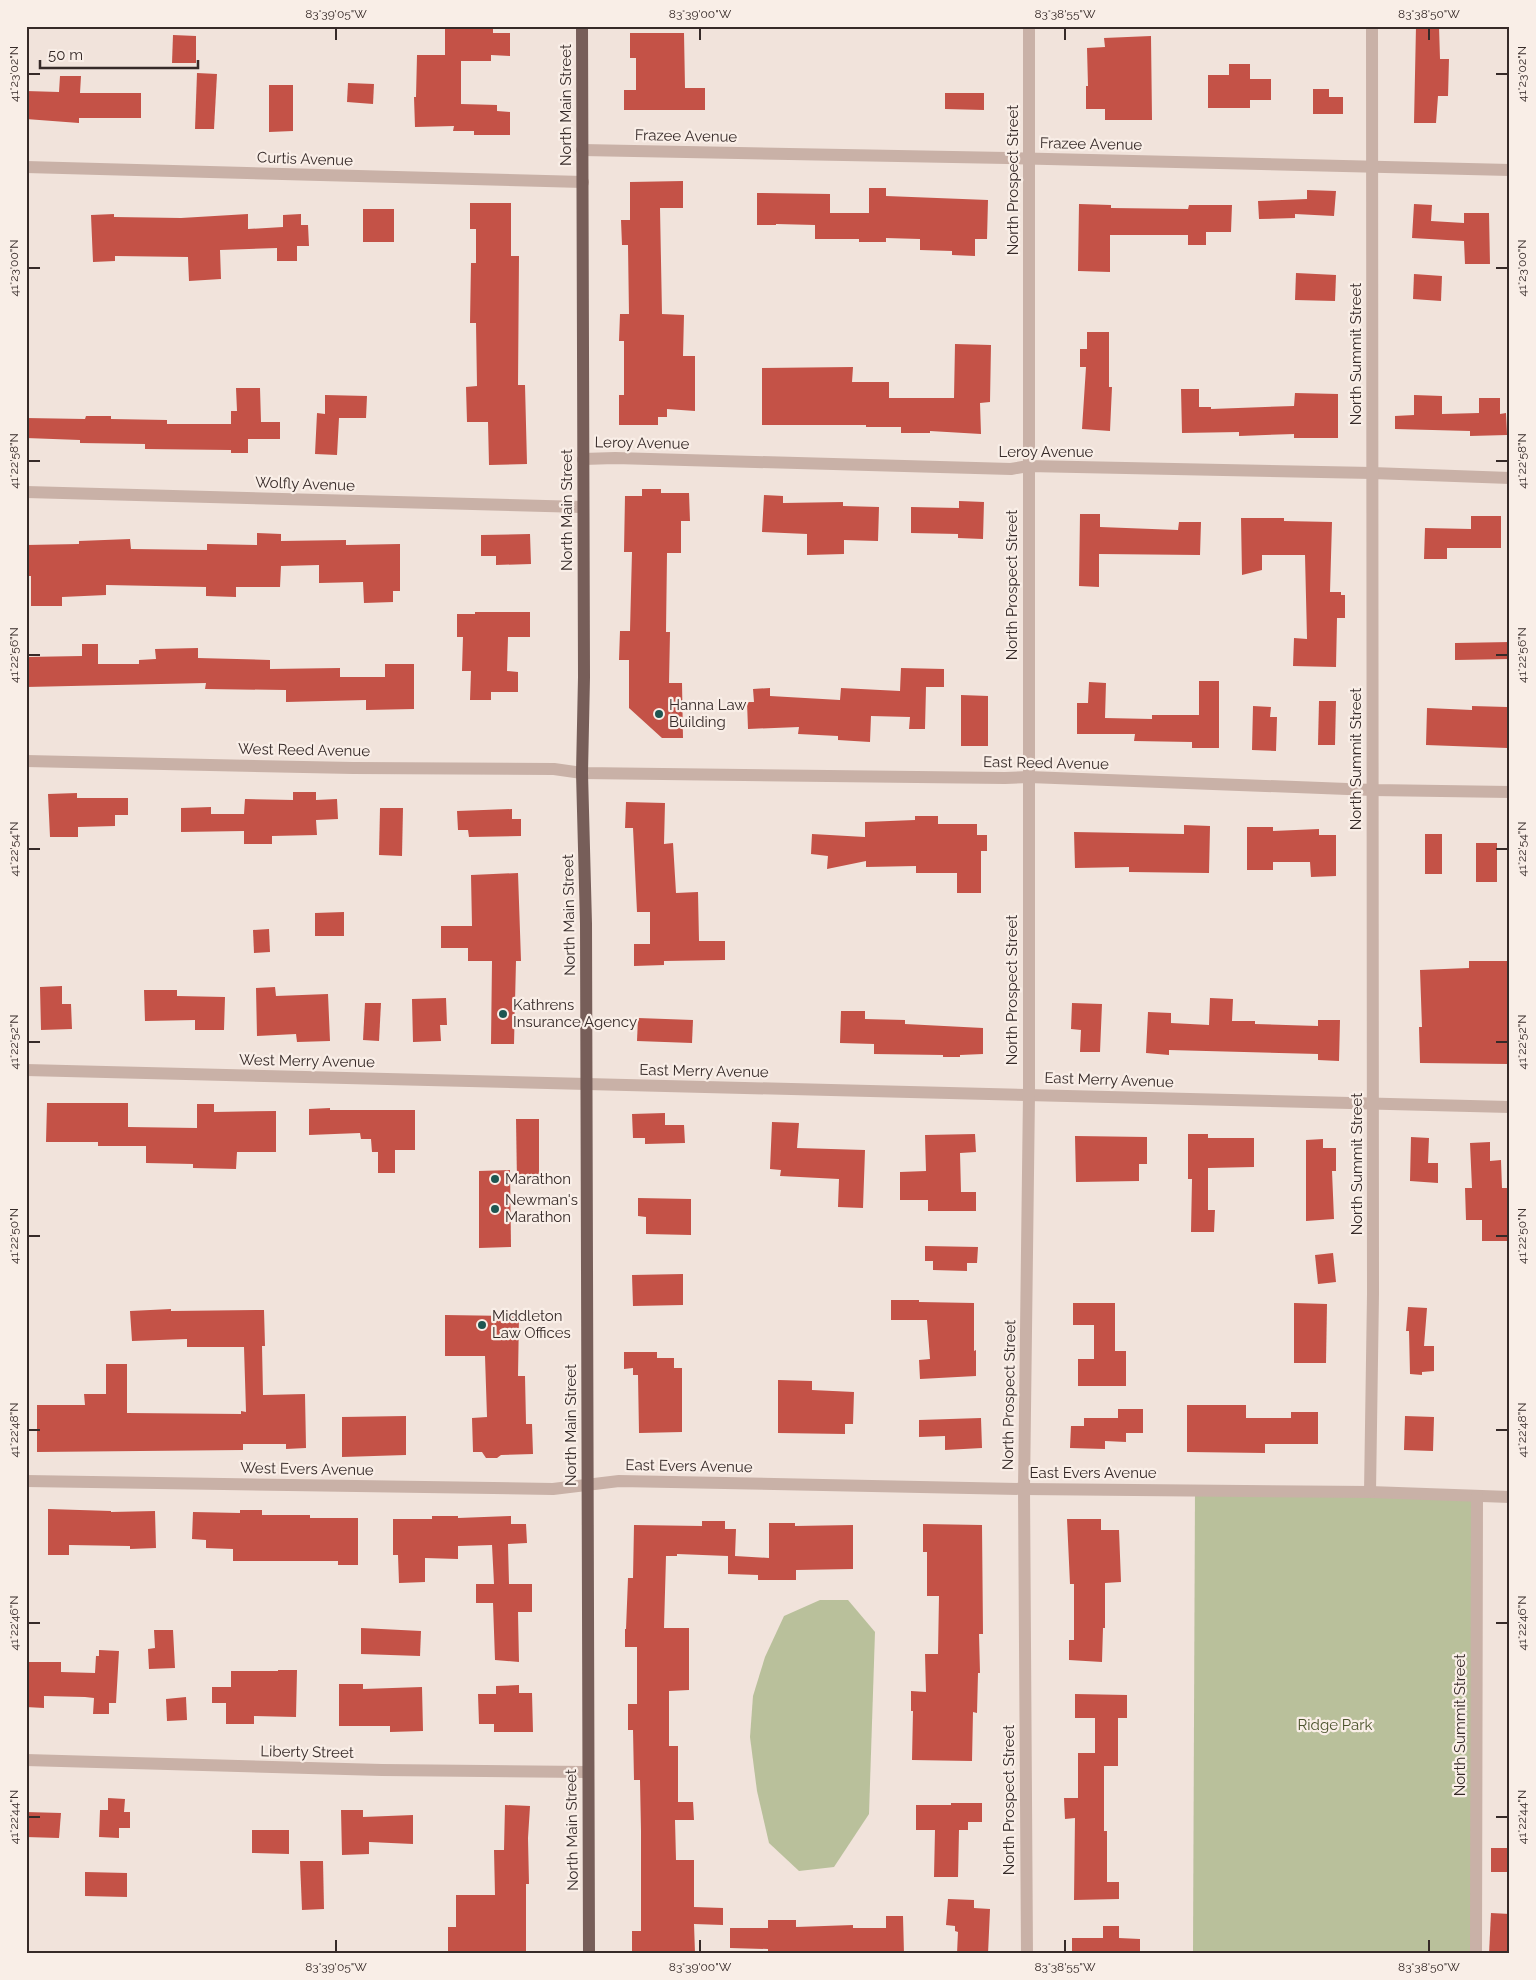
<svg xmlns="http://www.w3.org/2000/svg" width="1536" height="1980" font-family="Raleway,sans-serif">
	<rect width="100%" height="100%" fill="#f1e3db"/>
	<!-- green -->
	<g fill="#b9c09b">
		<path d="M1195 1490 1477 1496 1476 1954H1193Z"/>
		<path d="M820 1600H848L875 1632 869 1814 834 1867 799 1871 769 1843 757 1791 750 1737 753 1696 765 1657 784 1616Z"/>
	</g>
	<!-- building -->
	<g fill="#c45247">
		<path d="M445 26H493V33H510V56L491 55V61H461V104L497 105V111L510 112V135H474V131H453L454 126 415 127 414 97H416L417 55H445Z"/>
		<path d="M1416 26H1439L1440 59H1449L1448 96H1438L1436 123H1414Z"/>
		<path d="M630 33H684L685 88H705V110H624V90H636V58H630Z"/>
		<path d="M173 35 196 36V63H172Z"/>
		<path d="M1151 36 1152 120H1105V109H1086V86H1088L1087 48 1105 47 1104 38Z"/>
		<path d="M1229 64H1250V79H1271V100H1250V108H1208V75H1229Z"/>
		<path d="M197 73 217 74 214 129H195Z"/>
		<path d="M60 76H81L80 93H141V118H79V123L26 119V91L59 92Z"/>
		<path d="M348 83 374 84 373 104 347 102Z"/>
		<path d="M269 85H293V131L269 132Z"/>
		<path d="M1313 89H1329V97H1343V114H1313Z"/>
		<path d="M945 93H984V110L945 109Z"/>
		<path d="M683 181V208H660L662 314 684 315 683 356H695V411L667 409V417H658V425H619V395H624V341H619L620 314H629L628 245H622L621 220H630V182Z"/>
		<path d="M869 188H886V196L988 200 987 239H975V256L952 255V251L920 250V239L886 238V242H859V239H815V225L776 224V225H757V193L830 194V213H869Z"/>
		<path d="M1307 190 1336 191 1334 216 1295 214V218L1259 219 1258 201 1307 199Z"/>
		<path d="M470 203H511V256H519L518 385H525L527 464 489 465 488 422H467L466 387 477 386 476 323H470L471 263H476V229H470Z"/>
		<path d="M1079 204 1111 205V208L1188 209 1189 205H1232L1231 232H1206V245H1188V235H1110V272L1078 271Z"/>
		<path d="M1414 204 1432 205 1431 221 1464 223V213H1489L1490 264H1465L1464 241 1412 238Z"/>
		<rect x="363" y="209" width="31" height="33"/>
		<path d="M114 214V217L181 218 248 214V229L283 227V215L301 214V225H308L309 246H297V261H277V248L220 250 221 279 189 281 188 257 115 256V261L93 262 91 215Z"/>
		<path d="M1296 273 1336 275 1335 301 1295 300Z"/>
		<path d="M1414 274 1442 276 1441 301 1413 299Z"/>
		<path d="M1087 332H1109V387H1112L1110 431 1082 429 1086 367H1080V349H1087Z"/>
		<path d="M955 344 991 345 990 402 980 403 981 434 930 431V433H901V427H866V425H762V368L853 367 852 382H889V398H954Z"/>
		<path d="M236 388H260L261 422H280V439H248V453H231V450L145 449V444L80 443V440L26 438V418L85 419 86 416H111V419L167 420V424H231V411H237Z"/>
		<path d="M1181 389H1199V407H1211V409L1294 406 1295 393 1338 394V438H1294V434L1239 436V432L1182 433Z"/>
		<path d="M325 395 367 396 366 418H339L337 455 315 454 317 413 325 414Z"/>
		<path d="M1414 395 1442 396V414L1479 413V398H1500V414L1506 413 1507 435 1470 436V431L1395 429V416L1414 415Z"/>
		<path d="M642 489H661V493H689L690 521H681V553H667L666 632H670L669 683H682L683 738H662L629 708V660H619L620 631H630L632 552H624L625 496H642Z"/>
		<path d="M764 495 783 496V503L843 502V506L879 507 878 541 844 540V554L807 555V534L762 532Z"/>
		<path d="M959 501 984 502 983 539 958 538V534L911 533V507L959 508Z"/>
		<path d="M1080 514H1100V527L1178 530 1179 522H1201L1200 555 1099 554V587L1079 586Z"/>
		<path d="M1471 516H1501V548H1447V559H1424L1425 528 1471 529Z"/>
		<path d="M1241 518H1284V521L1332 522 1330 592H1341V595H1345V618H1337L1336 667 1293 666 1294 638 1307 639 1305 555H1262V570L1242 575Z"/>
		<path d="M257 533 281 534V541L346 540V545L400 544V591H393V602L364 603 363 582 319 583V565L281 566 280 587H236V597L206 596V587L106 585V595L62 597V606H31V576H26V545L79 544V541L130 539 131 549 207 550V544L257 545Z"/>
		<path d="M530 534 531 564 496 565V556H481V535Z"/>
		<path d="M475 612H530V637H508L507 671 518 672V692H491V700H470L471 671H462L463 637H457V614H475Z"/>
		<path d="M1510 642V659L1455 660V643Z"/>
		<path d="M82 644H98V664H139V660L156 659 155 649 198 648V658L270 660V669L340 668V677H385V664H414V709L366 710V700L286 702V690L205 689 206 683 26 687V657L82 656Z"/>
		<path d="M901 668 944 669V687H926L925 729H909L910 717 871 716 870 742 838 740V736L798 734 799 727 748 729 747 702H754L753 689 770 688V696L840 700 841 688 900 691Z"/>
		<path d="M1199 681H1219V748H1192V742L1134 741 1135 734H1077V703H1088L1089 682 1106 683 1105 718 1152 719V715H1199Z"/>
		<path d="M961 695 988 696V746H961Z"/>
		<path d="M1319 701H1336L1335 745H1318Z"/>
		<path d="M1253 706 1271 707 1270 717H1277L1276 751 1252 750Z"/>
		<path d="M1472 706 1507 707V748L1426 745 1427 708 1472 710Z"/>
		<path d="M293 792H316V800L337 799 338 819 316 820 317 835 272 836V844H244V831L181 832V808L211 807V814H244L245 799 293 800Z"/>
		<path d="M77 793V798H128V815H115V826L78 827V837H50L48 794Z"/>
		<path d="M626 802 665 803 664 844 673 843 676 893 698 892 699 941H725V960L664 961V965L634 966V944H650V912H637L633 828H625Z"/>
		<path d="M380 808H403L402 856 379 855Z"/>
		<path d="M512 809V819H521V836L469 837 468 830H458L457 811Z"/>
		<path d="M915 816H938V824H977V835H987V851H981V893H957V873H916V866L866 867V861L827 869 828 856 811 854 812 834 865 837V822L915 820Z"/>
		<path d="M1184 825 1210 826 1209 873 1129 872V867L1075 868 1074 832 1184 834Z"/>
		<path d="M1247 827H1273V831L1319 829V835H1336V876L1311 877 1310 862H1273V870H1247Z"/>
		<rect x="1425" y="834" width="17" height="40"/>
		<rect x="1476" y="843" width="21" height="39"/>
		<path d="M518 873 521 961H516L514 1044H491L492 961H468V948H441V926H472L471 875Z"/>
		<path d="M344 912V936H315V913Z"/>
		<path d="M269 929 270 952 254 953 253 930Z"/>
		<path d="M1469 961H1509L1508 1064 1420 1063 1419 1027H1422L1420 970 1469 968Z"/>
		<path d="M62 986V1004H71L72 1029 41 1030 40 987Z"/>
		<path d="M275 987 276 996 328 994 330 1041 297 1042 296 1034 257 1036 256 988Z"/>
		<path d="M144 990H177V996L225 997 224 1030H195V1020L145 1021Z"/>
		<path d="M446 998 447 1025H440L441 1041 413 1042 412 999Z"/>
		<path d="M1210 998 1233 999 1232 1021H1255V1024L1318 1026V1020H1340L1339 1061 1318 1060V1054L1169 1050V1055L1146 1053 1148 1012 1171 1013V1023L1209 1025Z"/>
		<path d="M365 1003H381L379 1041 363 1040Z"/>
		<path d="M1072 1003 1102 1004 1100 1052H1080L1081 1030 1071 1029Z"/>
		<path d="M841 1011H865V1019L905 1020V1024L983 1028V1054L960 1055V1057H943V1055L874 1054V1044L840 1043Z"/>
		<path d="M638 1018 693 1020 692 1043 637 1041Z"/>
		<path d="M47 1103H128V1127L197 1128V1104H214V1112L276 1111V1152H237L236 1169 193 1168V1164L146 1163V1146H98V1142H46Z"/>
		<path d="M330 1108V1110H415V1150H395V1173H378V1152H372L371 1139H361L360 1133 309 1135V1109Z"/>
		<path d="M665 1113V1125H684L685 1143 645 1144V1138H633L632 1114Z"/>
		<path d="M516 1119H539V1183H517Z"/>
		<path d="M772 1122 799 1123 797 1148 865 1150 863 1208 838 1207 839 1179 780 1176 781 1170 770 1169Z"/>
		<path d="M975 1134 976 1152 960 1153 961 1192H976V1211H928V1200H900V1172L926 1171 925 1135Z"/>
		<path d="M1188 1134H1208V1138H1254V1167L1208 1168V1210H1215L1214 1232H1191L1192 1179H1188Z"/>
		<path d="M1075 1136 1147 1137V1164H1139V1181L1076 1182Z"/>
		<path d="M1411 1137 1429 1138 1428 1163H1438V1183L1410 1181Z"/>
		<path d="M1323 1139V1148H1336V1171H1332L1334 1219 1306 1221V1140Z"/>
		<path d="M1490 1142V1161L1501 1160 1502 1188H1510V1241H1482V1220H1466L1465 1188H1472L1470 1143Z"/>
		<path d="M510 1170 511 1247 479 1248V1171Z"/>
		<path d="M638 1198 691 1199V1235L646 1234V1217L638 1216Z"/>
		<path d="M925 1246 978 1247 977 1263H967V1271L933 1270V1261H925Z"/>
		<path d="M1333 1253 1336 1282 1318 1284 1315 1255Z"/>
		<path d="M683 1274V1305L633 1306 632 1275Z"/>
		<path d="M891 1300H919V1302L974 1303V1351L976 1350V1376L920 1379 919 1360 930 1359 927 1320H891Z"/>
		<path d="M1073 1303H1115V1351H1126V1386H1078V1359H1094V1325H1073Z"/>
		<path d="M1294 1303 1327 1304 1326 1363H1294Z"/>
		<path d="M1408 1307 1427 1308 1424 1346H1434V1371L1422 1372V1375L1410 1374 1409 1331H1406Z"/>
		<path d="M171 1309V1311L264 1310 265 1346H262L263 1395 305 1394 306 1448 286 1449V1444H243V1450L37 1452V1405H85L84 1394H106V1364H127V1413L241 1414V1411L246 1412 244 1347H187V1339L132 1341 130 1311Z"/>
		<path d="M445 1315 519 1316 518 1376H525L526 1424H532L533 1454 501 1455 497 1458H486L482 1452H473L472 1418 487 1417 485 1356H445Z"/>
		<path d="M624 1352H657V1358H674V1368H682V1432L639 1433 638 1375H633V1368L624 1369Z"/>
		<path d="M778 1380 812 1381V1390L854 1392 853 1424H845V1434L778 1433Z"/>
		<path d="M1187 1405H1246V1418H1291V1412H1318V1444H1265V1453L1187 1452Z"/>
		<path d="M1118 1409H1143V1433H1126V1442L1105 1441V1449L1070 1448 1071 1426H1084V1418H1118Z"/>
		<path d="M406 1416V1455L342 1457V1417Z"/>
		<path d="M1405 1416 1434 1417 1433 1451 1404 1450Z"/>
		<path d="M981 1418 982 1448 945 1450V1436L919 1437V1420Z"/>
		<path d="M48 1509 111 1511V1512L155 1511 156 1548 130 1549V1546L69 1545V1555H48Z"/>
		<path d="M240 1510H262V1515H310V1518H358V1565H338V1561H233V1549L206 1548V1540L192 1539 193 1512 240 1513Z"/>
		<path d="M432 1516H458V1518L511 1516V1524H526L527 1543 508 1544 509 1584H532V1612H518L519 1662 495 1660 493 1603H476V1584H494L492 1545 458 1546V1559L425 1558V1582L399 1583 398 1555H393V1519H432Z"/>
		<path d="M1067 1519H1101V1530H1119L1121 1582 1105 1583V1628H1103L1102 1662 1069 1660V1640H1074V1584H1070Z"/>
		<path d="M702 1521H725V1529H736L735 1556 769 1558V1523H795V1526L853 1525V1569L796 1570V1580H758V1575L728 1574V1556L677 1554V1556H666L664 1628H689V1690L669 1691V1746H678V1802H693L694 1820H675L676 1860H694V1907L723 1908V1925L694 1924 695 1953 632 1954V1931H641V1831L640 1780H634L633 1730H628V1704H637V1647H625V1629H626L628 1578H633L634 1525 702 1526Z"/>
		<path d="M923 1524 982 1525 983 1634H979L980 1673H978L977 1713 973 1712 972 1761 912 1760 913 1711H911V1691L926 1692 925 1654H938L939 1596H927V1552H923Z"/>
		<path d="M361 1628 421 1631 420 1656 361 1654Z"/>
		<path d="M154 1630H173L175 1668 149 1669 148 1649 155 1648Z"/>
		<path d="M99 1650 119 1651 116 1703H109V1714H93L94 1698 85 1697 44 1696V1708L26 1707V1662H61V1672L95 1673 96 1656H99Z"/>
		<path d="M278 1670H297L296 1717 254 1716V1724H226V1703H212V1687H231V1671H278Z"/>
		<path d="M339 1684H363V1689L422 1687 423 1731 390 1732V1726H339Z"/>
		<path d="M519 1685V1693H532L533 1732H494V1724H479L478 1694H496V1686Z"/>
		<path d="M1075 1694 1127 1695V1718H1118V1766H1104V1831H1107V1882H1119V1899L1074 1900 1075 1818 1065 1819 1064 1798H1078V1753H1095V1718H1075Z"/>
		<path d="M186 1697 187 1720 167 1721 166 1699Z"/>
		<path d="M108 1798 125 1799 124 1812H130V1828H119V1838L99 1837 100 1810H108Z"/>
		<path d="M951 1803H982V1822H968V1830H959L958 1877H934L935 1830H916V1805H951Z"/>
		<path d="M505 1805 530 1806 528 1838 529 1884H526V1953L448 1954V1927H456V1895H495L494 1850H504Z"/>
		<path d="M341 1810H363V1817L413 1815V1844L369 1842V1854L342 1855Z"/>
		<path d="M26 1812 61 1813 59 1838 26 1837Z"/>
		<path d="M252 1830H289V1854L252 1853Z"/>
		<rect x="1491" y="1848" width="19" height="24"/>
		<path d="M300 1861H323L324 1909 302 1910Z"/>
		<path d="M85 1872 127 1873V1897L85 1896Z"/>
		<path d="M948 1899 974 1900V1908L990 1909 988 1954H957L958 1932 955 1931V1926L946 1925Z"/>
		<path d="M1491 1913 1510 1914V1954H1489Z"/>
		<path d="M886 1916H903L904 1954H820V1951H768V1949L730 1948V1928H768V1920H796V1927L853 1925V1928H886Z"/>
		<path d="M1103 1926H1119V1938L1140 1939V1954H1072V1938H1103Z"/>
	</g>
	<g fill="none" stroke-linecap="round" stroke-linejoin="round">
		<!-- minor -->
		<g stroke="#c9b1a7" stroke-width="12">
			<path d="M582 150 1007 158 1510 170"/>
			<path d="M26 167 583 182"/>
			<path d="M583 459 615 458 1011 469 1028 466 1372 473 1510 478"/>
			<path d="M26 492 583 507"/>
			<path d="M26 761 353 768 554 769 582 773 1005 778 1029 777 1373 790 1510 792"/>
			<path d="M26 1070 1510 1107"/>
			<path d="M26 1481 553 1489 619 1481 1024 1489 1370 1492 1510 1497"/>
			<path d="M1370 1492 1373 1294 1372 26"/>
			<path d="M26 1760 382 1770 587 1772"/>
			<path d="M1027 1954 1024 1489 1029 1094V26"/>
			<path d="M1476 1954 1477 1496"/>
		</g>
		<!-- major -->
		<path stroke="#775e59" stroke-width="12" d="M582 26 584 677 582 773 586 924 589 1954"/>
	</g>
	<!-- ticks -->
	<path fill="none" stroke="#362a28" stroke-width="2" d="M336 28V40M700 28V40M1065 28V40M1429 28V40M28 74H40M1496 74H1508M28 268H40M1496 268H1508M28 461H40M1496 461H1508M28 655H40M1496 655H1508M28 849H40M1496 849H1508M28 1042H40M1496 1042H1508M28 1236H40M1496 1236H1508M28 1430H40M1496 1430H1508M28 1623H40M1496 1623H1508M28 1817H40M1496 1817H1508M336 1940V1952M700 1940V1952M1065 1940V1952M1429 1940V1952"/>
	<!-- markers -->
	<g fill="#1e5651" stroke="#f9eee7" stroke-width="2">
		<circle cx="659" cy="714" r="5"/>
		<circle cx="503" cy="1014" r="5"/>
		<circle cx="495" cy="1179" r="5"/>
		<circle cx="495" cy="1209" r="5"/>
		<circle cx="482" cy="1325" r="5"/>
	</g>
	<g text-anchor="middle" dominant-baseline="central" stroke-width="4.5" stroke-linejoin="round" paint-order="stroke">
		<!-- street labels -->
		<g font-size="15" fill="#362a28" stroke="#f9eee7">
			<text transform="translate(566 105) rotate(-90)">North Main Street</text>
			<text transform="translate(686 136) rotate(1)">Frazee Avenue</text>
			<text transform="translate(1091 144) rotate(1)">Frazee Avenue</text>
			<text transform="translate(305 159) rotate(2)">Curtis Avenue</text>
			<text transform="translate(1013 180) rotate(-90)">North Prospect Street</text>
			<text transform="translate(1356 354) rotate(-90)">North Summit Street</text>
			<text transform="translate(642 443) rotate(1)">Leroy Avenue</text>
			<text x="1046" y="452">Leroy Avenue</text>
			<text transform="translate(305 484) rotate(2)">Wolfly Avenue</text>
			<text transform="translate(567 510) rotate(-90)">North Main Street</text>
			<text transform="translate(1012 585) rotate(-90)">North Prospect Street</text>
			<text transform="translate(304 750) rotate(1)">West Reed Avenue</text>
			<text transform="translate(1356 759) rotate(-90)">North Summit Street</text>
			<text transform="translate(1046 763) rotate(1)">East Reed Avenue</text>
			<text transform="translate(569 915) rotate(-91)">North Main Street</text>
			<text transform="translate(1012 990) rotate(-90)">North Prospect Street</text>
			<text transform="translate(307 1061) rotate(1)">West Merry Avenue</text>
			<text transform="translate(704 1071) rotate(1)">East Merry Avenue</text>
			<text transform="translate(1109 1080) rotate(2)">East Merry Avenue</text>
			<text transform="translate(1357 1164) rotate(-90)">North Summit Street</text>
			<text transform="translate(1009 1395) rotate(-89)">North Prospect Street</text>
			<text transform="translate(571 1425) rotate(-90)">North Main Street</text>
			<text transform="translate(689 1466) rotate(1)">East Evers Avenue</text>
			<text transform="translate(307 1469) rotate(1)">West Evers Avenue</text>
			<text x="1093" y="1473">East Evers Avenue</text>
			<text transform="translate(1460 1725) rotate(-90)">North Summit Street</text>
			<text transform="translate(307 1752) rotate(1)">Liberty Street</text>
			<text transform="translate(1009 1800) rotate(-90)">North Prospect Street</text>
			<text transform="translate(572 1830) rotate(-91)">North Main Street</text>
		</g>
		<!-- poi labels -->
		<g font-size="15" fill="#362a28" stroke="#f9eee7" text-anchor="start">
			<text x="669" y="705">Hanna Law<tspan x="669" dy="17">Building</tspan></text>
			<text x="513" y="1005">Kathrens<tspan x="513" dy="17">Insurance Agency</tspan></text>
			<text x="505" y="1179">Marathon</text>
			<text x="505" y="1200">Newman's<tspan x="505" dy="17">Marathon</tspan></text>
			<text x="492" y="1316">Middleton<tspan x="492" dy="17">Law Offices</tspan></text>
		</g>
		<!-- park labels -->
		<g font-size="15" fill="#4b532c" stroke="#f9eee7">
			<text x="1335" y="1725">Ridge Park</text>
		</g>
	</g>
	<!-- border -->
	<rect width="1536" height="1980" fill="none" stroke="#f9eee7" stroke-width="55"/>
	<!-- scale -->
	<path d="M40 60v8h158v-8" fill="none" stroke="#362a28" stroke-width="2.5"/>
	<text x="48" y="60" font-size="15" fill="#362a28" stroke="#f9eee7" stroke-width="4" paint-order="stroke">50 m</text>
	<rect x="28" y="28" width="1480" height="1924" fill="none" stroke="#362a28" stroke-width="2"/>
	<g font-size="12" text-anchor="middle" fill="#362a28">
		<text x="336" y="18">83°39'05"W</text>
		<text x="700" y="18">83°39'00"W</text>
		<text x="1065" y="18">83°38'55"W</text>
		<text x="1429" y="18">83°38'50"W</text>
		<text transform="translate(14 74) rotate(-90)" y="4">41°23'02"N</text>
		<text transform="translate(1522 74) rotate(-90)" y="4">41°23'02"N</text>
		<text transform="translate(14 268) rotate(-90)" y="4">41°23'00"N</text>
		<text transform="translate(1522 268) rotate(-90)" y="4">41°23'00"N</text>
		<text transform="translate(14 461) rotate(-90)" y="4">41°22'58"N</text>
		<text transform="translate(1522 461) rotate(-90)" y="4">41°22'58"N</text>
		<text transform="translate(14 655) rotate(-90)" y="4">41°22'56"N</text>
		<text transform="translate(1522 655) rotate(-90)" y="4">41°22'56"N</text>
		<text transform="translate(14 849) rotate(-90)" y="4">41°22'54"N</text>
		<text transform="translate(1522 849) rotate(-90)" y="4">41°22'54"N</text>
		<text transform="translate(14 1042) rotate(-90)" y="4">41°22'52"N</text>
		<text transform="translate(1522 1042) rotate(-90)" y="4">41°22'52"N</text>
		<text transform="translate(14 1236) rotate(-90)" y="4">41°22'50"N</text>
		<text transform="translate(1522 1236) rotate(-90)" y="4">41°22'50"N</text>
		<text transform="translate(14 1430) rotate(-90)" y="4">41°22'48"N</text>
		<text transform="translate(1522 1430) rotate(-90)" y="4">41°22'48"N</text>
		<text transform="translate(14 1623) rotate(-90)" y="4">41°22'46"N</text>
		<text transform="translate(1522 1623) rotate(-90)" y="4">41°22'46"N</text>
		<text transform="translate(14 1817) rotate(-90)" y="4">41°22'44"N</text>
		<text transform="translate(1522 1817) rotate(-90)" y="4">41°22'44"N</text>
		<text x="336" y="1971">83°39'05"W</text>
		<text x="700" y="1971">83°39'00"W</text>
		<text x="1065" y="1971">83°38'55"W</text>
		<text x="1429" y="1971">83°38'50"W</text>
	</g>
</svg>
